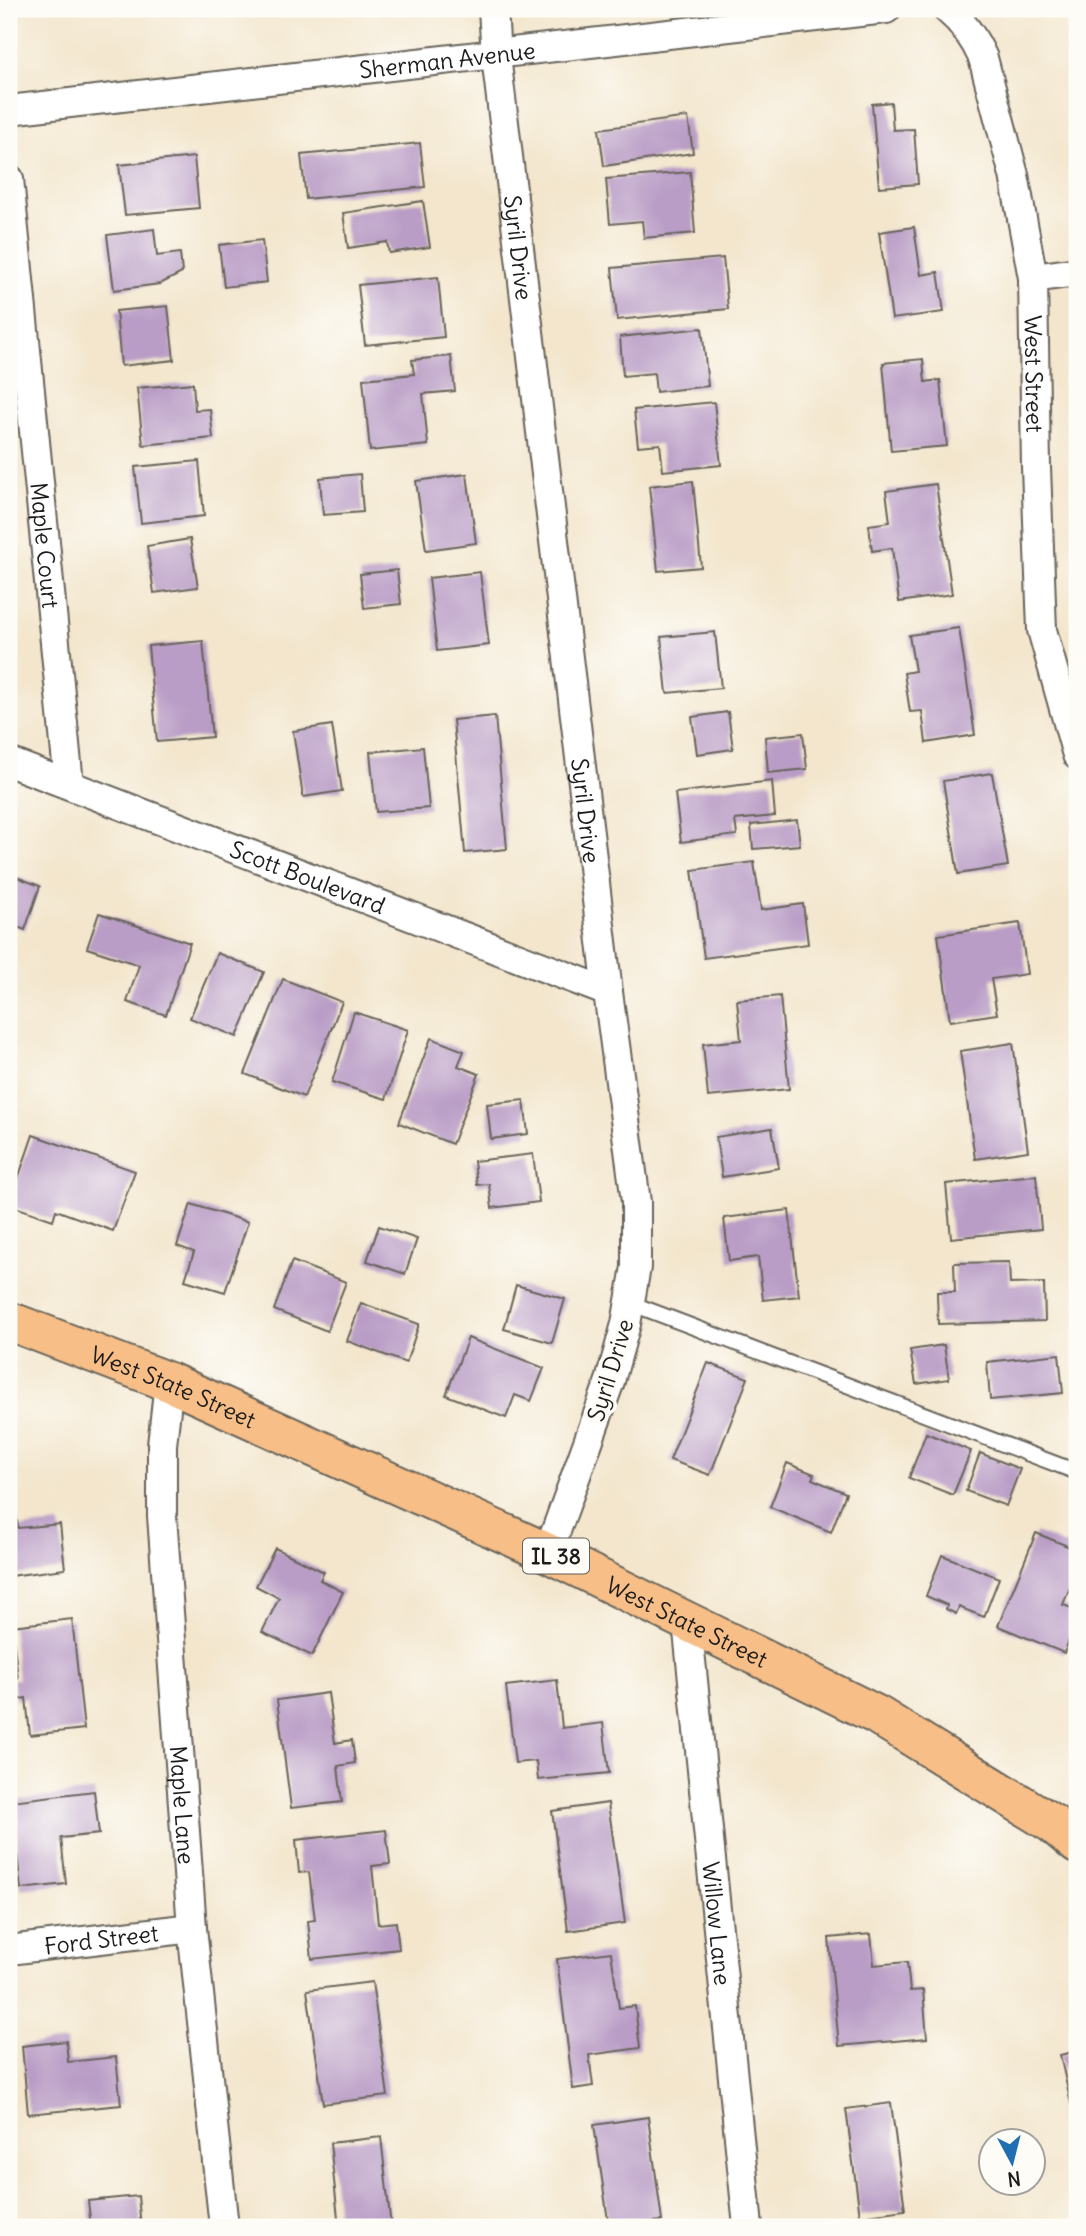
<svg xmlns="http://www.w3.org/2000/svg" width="1086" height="2236" font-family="Delius,sans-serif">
	<rect width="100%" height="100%" fill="#fdfcf7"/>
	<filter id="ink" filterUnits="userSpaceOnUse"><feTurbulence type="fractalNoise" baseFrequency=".0143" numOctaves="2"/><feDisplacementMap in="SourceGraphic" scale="14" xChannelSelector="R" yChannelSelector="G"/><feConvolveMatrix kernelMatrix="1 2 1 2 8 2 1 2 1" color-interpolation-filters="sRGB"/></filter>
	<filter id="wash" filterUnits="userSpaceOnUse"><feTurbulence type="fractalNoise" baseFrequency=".00686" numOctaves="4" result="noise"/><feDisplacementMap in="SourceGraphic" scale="28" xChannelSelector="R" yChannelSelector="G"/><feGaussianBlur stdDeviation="1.57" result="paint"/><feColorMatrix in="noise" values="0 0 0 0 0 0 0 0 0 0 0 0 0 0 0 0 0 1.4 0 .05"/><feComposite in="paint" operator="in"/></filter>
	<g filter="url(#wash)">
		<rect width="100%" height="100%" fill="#f3e6cd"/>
		<g id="blocks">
			<!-- building -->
			<g fill="#b99dc6">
				<path d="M891 102 893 130 914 129 918 184 879 187 872 104Z"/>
				<path d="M688 117 693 153 604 166 599 129Z"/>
				<path d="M420 143 425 187 306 199 301 155Z"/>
				<path d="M194 157 199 208 125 215 119 165Z"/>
				<path d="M690 172 695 233 644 238 642 221 610 224 606 179Z"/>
				<path d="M423 201 430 247 389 253 387 242 348 248 343 213Z"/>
				<path d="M914 227 921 275 938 272 944 312 892 319 879 232Z"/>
				<path d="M154 229 157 256 180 253 182 273 160 284 114 290 107 235Z"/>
				<path d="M262 240 267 282 224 287 219 245Z"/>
				<path d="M723 258 728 309 617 320 612 268Z"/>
				<path d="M438 277 444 337 365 345 358 285Z"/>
				<path d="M168 306 174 360 121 366 116 311Z"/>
				<path d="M702 328 708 386 656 392 654 373 623 376 620 337Z"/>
				<path d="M451 356 455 391 423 394 428 445 370 451 363 379 414 374 412 360Z"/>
				<path d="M923 359 925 382 940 380 947 446 891 451 883 363Z"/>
				<path d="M193 383 195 410 210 409 213 438 143 445 137 388Z"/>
				<path d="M714 402 721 465 663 471 660 444 638 446 634 410Z"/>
				<path d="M199 461 204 516 141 523 135 467Z"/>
				<path d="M360 474 363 512 323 515 320 478Z"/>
				<path d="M467 474 476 543 426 550 416 481Z"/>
				<path d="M693 481 701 567 658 571 649 486Z"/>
				<path d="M936 484 952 594 899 602 892 548 872 551 869 525 890 522 886 491Z"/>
				<path d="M190 539 198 587 154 593 147 546Z"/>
				<path d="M397 570 401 604 364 608 360 574Z"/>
				<path d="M480 572 489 645 437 651 429 578Z"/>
				<path d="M959 628 975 735 926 743 922 711 910 712 904 673 915 671 909 635Z"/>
				<path d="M715 632 721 688 667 693 661 637Z"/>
				<path d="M203 641 212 737 157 742 148 646Z"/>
				<path d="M728 712 733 749 697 754 692 717Z"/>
				<path d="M495 716 507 849 465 853 453 720Z"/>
				<path d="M332 725 342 791 303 797 293 731Z"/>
				<path d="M803 733 807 769 768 773 765 737Z"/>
				<path d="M423 747 429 808 376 812 370 752Z"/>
				<path d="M992 773 1008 866 958 874 943 781Z"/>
				<path d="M772 781 775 816 735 820 737 835 681 842 675 793Z"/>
				<path d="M797 820 800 845 753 849 751 825Z"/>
				<path d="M754 862 761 910 803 904 808 944 704 958 692 870Z"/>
				<path d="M9 874 40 886 25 930 9 924Z"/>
				<path d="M99 913 190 943 166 1015 127 1002 139 965 87 948Z"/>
				<path d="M1020 923 1027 974 991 979 997 1014 950 1021 938 935Z"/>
				<path d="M217 953 264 972 237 1037 190 1018Z"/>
				<path d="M283 979 342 1002 304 1097 245 1074Z"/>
				<path d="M780 996 789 1089 708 1097 703 1044 741 1040 737 1000Z"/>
				<path d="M354 1012 408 1030 386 1099 332 1082Z"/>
				<path d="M431 1038 464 1051 458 1066 479 1074 452 1144 399 1123Z"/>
				<path d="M1013 1043 1028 1151 975 1159 960 1051Z"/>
				<path d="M524 1100 528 1134 491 1139 487 1104Z"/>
				<path d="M772 1128 779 1168 722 1177 716 1137Z"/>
				<path d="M33 1135 135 1171 113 1231 56 1210 53 1220 9 1205Z"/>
				<path d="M533 1154 539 1202 492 1208 489 1184 477 1185 474 1161Z"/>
				<path d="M1036 1175 1041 1229 951 1238 946 1184Z"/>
				<path d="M191 1204 248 1222 225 1292 185 1280 194 1252 177 1246Z"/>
				<path d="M789 1210 799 1296 763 1300 758 1257 729 1261 724 1218Z"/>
				<path d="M379 1226 417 1239 405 1274 367 1261Z"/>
				<path d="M292 1261 346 1282 327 1331 274 1310Z"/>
				<path d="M1009 1262 1010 1284 1044 1283 1045 1321 938 1324 937 1292H955L954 1263Z"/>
				<path d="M516 1285 565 1299 552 1343 504 1329Z"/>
				<path d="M361 1303 419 1324 406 1363 347 1341Z"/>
				<path d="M468 1338 544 1368 531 1401 515 1395 506 1418 446 1395Z"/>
				<path d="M944 1345 949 1379 916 1384 910 1350Z"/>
				<path d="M1059 1354 1063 1393 990 1400 987 1362Z"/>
				<path d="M708 1363 748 1378 710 1475 670 1460Z"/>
				<path d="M926 1433 971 1451 953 1495 909 1478Z"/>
				<path d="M980 1453 1020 1469 1006 1506 966 1491Z"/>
				<path d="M787 1463 814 1474 812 1479 846 1493 831 1532 770 1507Z"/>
				<path d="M9 1472H11L18 1528 60 1524 65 1569 9 1576Z"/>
				<path d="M1036 1533 1077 1550V1569L1063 1605 1077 1610V1619L1064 1653 998 1626Z"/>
				<path d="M275 1548 324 1572 320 1580 343 1592 312 1656 262 1632 279 1598 256 1586Z"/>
				<path d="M942 1555 999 1578 984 1617 959 1607 956 1614 946 1609 947 1605 926 1596Z"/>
				<path d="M72 1619 84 1729 30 1735 26 1698 15 1700 13 1679H18L12 1626Z"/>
				<path d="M557 1680 562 1728 603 1723 609 1773 538 1780 536 1761 515 1763 506 1686Z"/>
				<path d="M328 1693 335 1743 352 1740 355 1763 338 1766 342 1802 291 1808 277 1700Z"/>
				<path d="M94 1791 99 1834 61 1838 66 1884 21 1889 11 1801Z"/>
				<path d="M608 1803 625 1923 568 1931 552 1811Z"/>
				<path d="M386 1830 390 1864 372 1866 378 1924 396 1922 399 1949 312 1959 308 1921 315 1920 309 1872 299 1873 296 1840Z"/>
				<path d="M871 1934 874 1965 907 1962 910 1991 923 1990 927 2038 839 2046 829 1938Z"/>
				<path d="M611 1952 619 2008 635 2006 640 2048 589 2055 593 2086 573 2089 557 1959Z"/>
				<path d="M372 1982 388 2096 323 2104 307 1990Z"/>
				<path d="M66 2041 68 2062 116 2057 121 2105 28 2114 22 2046Z"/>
				<path d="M1077 2051V2126H1076L1060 2055Z"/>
				<path d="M891 2103 905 2210 860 2216 846 2109Z"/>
				<path d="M648 2117 662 2221 609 2227 594 2125Z"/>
				<path d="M381 2137 391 2227H339L330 2143Z"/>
				<path d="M138 2196 141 2227H91L88 2201Z"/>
			</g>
		</g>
	</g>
	<g filter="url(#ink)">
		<use href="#blocks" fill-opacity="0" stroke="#67635a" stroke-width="2"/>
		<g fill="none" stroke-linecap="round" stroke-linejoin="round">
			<!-- lane casing -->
			<g stroke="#67635a" stroke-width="18">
				<path id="lane" d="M630 1303 1077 1472"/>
			</g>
			<!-- street casing -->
			<g stroke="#67635a" stroke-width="32">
				<g id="street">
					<path id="s1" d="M493 9 496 56 608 992 636 1202V1267L626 1324 610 1381 548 1553"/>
					<path id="s2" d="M947 9C964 23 974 38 983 58L1014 175 1033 278 1036 467 1042 630 1077 755"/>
					<path id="s3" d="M9 110 886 9"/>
					<path id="s4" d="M9 179 69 784"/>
					<path d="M1033 278 1077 272"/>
					<path id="s5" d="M9 762 608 992"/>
					<path id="s6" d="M169 1382 162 1445V1516L192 1928 224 2227"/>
					<path id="s7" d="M687 1621 748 2227"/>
					<path id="s8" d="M9 1950 192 1928"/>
				</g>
			</g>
			<!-- primary casing -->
			<g stroke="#67635a" stroke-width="42">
				<g id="primary">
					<path id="s9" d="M9 1321 169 1382 548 1553 877 1715 1053 1824 1077 1844"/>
				</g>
			</g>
			<!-- lane -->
			<use href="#lane" stroke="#fff" stroke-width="14"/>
			<!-- street -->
			<use href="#street" stroke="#fff" stroke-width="28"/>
			<!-- primary -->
			<use href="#primary" stroke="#f7be87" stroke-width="38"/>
		</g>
	</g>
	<g text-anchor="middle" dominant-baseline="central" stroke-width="7" stroke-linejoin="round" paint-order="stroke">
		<!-- shield labels -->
		<rect fill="#fdfcf7" stroke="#605f5e" stroke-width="2" x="523" y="1538.5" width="66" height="35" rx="5"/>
		<g font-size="21" font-weight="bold" fill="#1c1c1c">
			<text x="556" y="1556">IL 38</text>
		</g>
		<!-- street labels -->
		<g font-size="23" fill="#1c1c1c" stroke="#fdfcf7">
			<text stroke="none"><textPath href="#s3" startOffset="441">Sherman Avenue</textPath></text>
			<text stroke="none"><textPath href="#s1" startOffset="240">Syril Drive</textPath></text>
			<text stroke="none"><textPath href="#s2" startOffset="383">West Street</textPath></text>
			<text stroke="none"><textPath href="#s4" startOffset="368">Maple Court</textPath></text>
			<text stroke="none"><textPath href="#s1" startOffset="807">Syril Drive</textPath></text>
			<text stroke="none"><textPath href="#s5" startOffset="320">Scott Boulevard</textPath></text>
			<text transform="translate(610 1370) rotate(-73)">Syril Drive</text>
			<text stroke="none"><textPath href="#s9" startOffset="177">West State Street</textPath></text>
			<text stroke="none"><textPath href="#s9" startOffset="742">West State Street</textPath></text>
			<text stroke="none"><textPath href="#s6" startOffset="424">Maple Lane</textPath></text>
			<text stroke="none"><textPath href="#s7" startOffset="304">Willow Lane</textPath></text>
			<text stroke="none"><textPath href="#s8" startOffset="93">Ford Street</textPath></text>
		</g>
	</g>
	<!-- margin -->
	<rect width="1086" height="2236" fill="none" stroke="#fdfcf7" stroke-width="35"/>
	<!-- north arrow -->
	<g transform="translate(1012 2162) rotate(173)"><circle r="33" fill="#fdfcf7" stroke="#a3a29f" stroke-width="2"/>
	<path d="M0-5L12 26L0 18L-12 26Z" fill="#1f6fb2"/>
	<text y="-10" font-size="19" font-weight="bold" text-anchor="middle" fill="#1c1c1c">N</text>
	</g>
</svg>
